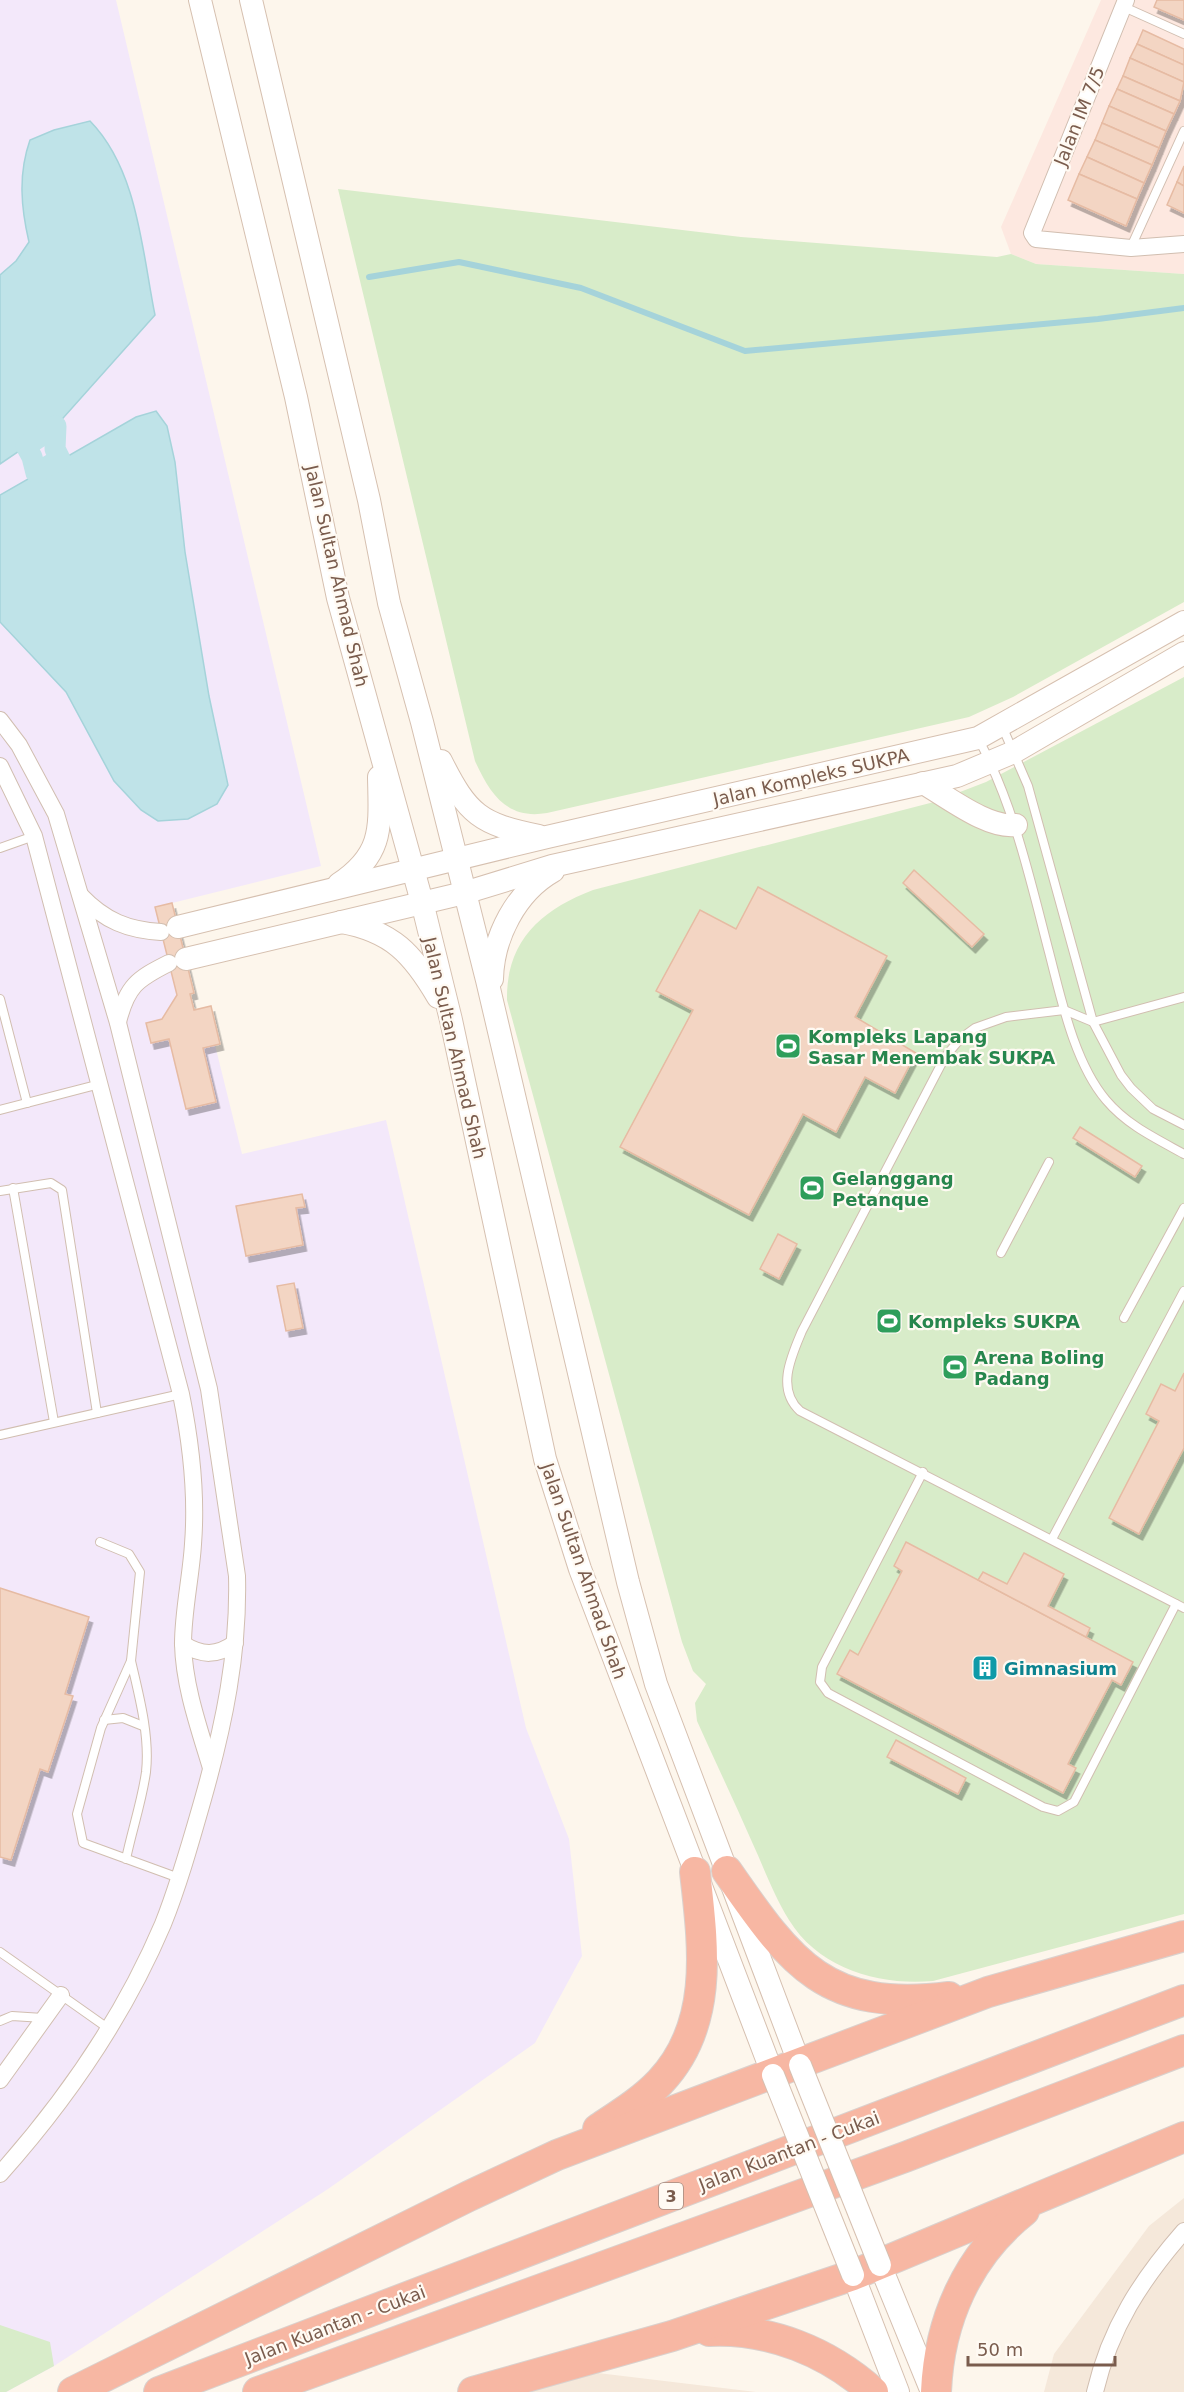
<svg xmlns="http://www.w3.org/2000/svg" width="1184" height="2392" font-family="'DejaVu Sans',sans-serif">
	<defs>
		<filter id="shadow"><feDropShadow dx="3.5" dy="6" stdDeviation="0" flood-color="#0004"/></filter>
	</defs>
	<rect width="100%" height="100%" fill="#fdf6ec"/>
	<!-- residential -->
	<g fill="#f5e8da">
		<path d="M1184 2198V2392H1044L1054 2354 1149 2226Z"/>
		<path d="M598 2373 756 2392H522Z"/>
	</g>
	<!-- commercial -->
	<path fill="#fde8e0" d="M1101 0H1184V274L1036 264 1011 254 1001 227Z"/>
	<!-- education -->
	<path fill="#f3e8fa" d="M0 0H116L321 866 172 903 194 993 190 994 194 1010 211 1006 220 1044 215 1045 242 1154 386 1120 526 1728 569 1839 582 1956 535 2043 328 2189 54 2366 6 2392H0Z"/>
	<!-- green -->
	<g fill="#d8ecc9">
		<path d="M338 189 741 237 997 257 1011 254 1036 264 1184 274V602L1013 697 969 717 547 813C507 820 490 794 475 761Z"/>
		<path d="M1184 677V1914L933 1981C880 1986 819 1969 789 1920 774 1896 764 1868 752 1842 734 1801 715 1761 697 1721L695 1703 706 1684 693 1671 682 1642 507 1000C506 941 541 910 593 890L934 802 986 782Z"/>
		<path d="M0 2325 50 2342 54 2366 6 2392H0Z"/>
	</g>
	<!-- water -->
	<g fill="#bfe3e8" stroke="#a5d3da" stroke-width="1.5">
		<path d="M90 121C138 170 142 251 155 315L56 426 0 464V275L16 261 29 242C21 208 18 174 30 140L54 130Z"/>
		<path d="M156 411 167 426 175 462 185 552 209 696 228 785 217 804 188 819 158 821 141 810 114 781 66 692 0 622V495L136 417Z"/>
	</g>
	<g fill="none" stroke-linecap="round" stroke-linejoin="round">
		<!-- stream -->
		<path stroke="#a5d3da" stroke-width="6" d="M369 277 459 262 581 288 745 351 1098 319 1184 308"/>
		<!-- canal -->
		<path stroke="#bfe3e8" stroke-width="21" d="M56 426 55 449 60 459 36 473 32 457 26 446Z"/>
	</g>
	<!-- building -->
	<g fill="#f3d5c3" stroke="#e6bba3" stroke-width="1.5" filter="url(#shadow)">
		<path d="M1157 0H1184V20L1154 7Z"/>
		<path d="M1143 30 1184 49V65L1137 44Z"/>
		<path d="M1137 44 1184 65V82L1130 58Z"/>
		<path d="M1130 58 1184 82 1180 101 1123 76Z"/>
		<path d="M1123 76 1180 101 1174 114 1117 89Z"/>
		<path d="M1117 89 1174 114 1166 131 1109 106Z"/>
		<path d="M1109 106 1166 131 1159 148 1102 123Z"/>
		<path d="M1102 123 1159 148 1152 165 1095 140Z"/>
		<path d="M1095 140 1152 165 1144 183 1087 157Z"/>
		<path d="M1087 157 1144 183 1137 199 1079 174Z"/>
		<path d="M1184 166V186L1177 182Z"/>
		<path d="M1079 174 1137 199 1126 226 1068 200Z"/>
		<path d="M1177 182 1184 186V213L1167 205Z"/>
		<path d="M914 870 984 934 972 947 903 883Z"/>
		<path d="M758 887 887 956 855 1017 916 1053 895 1093 865 1077 836 1132 803 1114 749 1215 620 1147 693 1010 656 991 700 910 736 929Z"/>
		<path d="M172 903 194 993 190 994 194 1010 211 1006 220 1044 203 1048 216 1102 186 1109 169 1039 151 1043 146 1023 162 1019 177 995 155 907Z"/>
		<path d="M1080 1127 1142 1166 1135 1177 1073 1138Z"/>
		<path d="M302 1194 305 1207 296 1208 303 1245 246 1256 236 1206Z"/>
		<path d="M778 1234 797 1244 779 1279 760 1269Z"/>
		<path d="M294 1283 303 1328 286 1331 277 1286Z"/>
		<path d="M1184 1373V1448L1139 1534 1109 1518 1159 1421 1146 1414 1161 1384 1175 1391Z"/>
		<path d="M906 1542 1133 1662 1121 1685 1112 1680 1068 1764 1076 1768 1063 1793 837 1674 850 1650 858 1655 902 1571 894 1566Z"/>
		<path d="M1024 1553 1064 1574 1048 1606 1090 1628 1086 1637 978 1580 983 1572 1007 1584Z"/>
		<path d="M0 1588 89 1617 65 1694 73 1696 48 1772 40 1769 11 1860 0 1857Z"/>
		<path d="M896 1740 966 1778 958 1794 887 1757Z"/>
	</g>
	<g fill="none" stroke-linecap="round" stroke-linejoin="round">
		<!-- lane casing -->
		<g stroke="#d1beb0" stroke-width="10">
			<g id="lane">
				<path d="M1124 7 1184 34"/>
				<path d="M1131 247 1184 131"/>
				<path d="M1002 726 1028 786 1093 1022 1121 1075 1131 1088 1153 1109 1184 1125"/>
				<path d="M979 740C1014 806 1030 879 1049 952 1061 998 1074 1062 1106 1100 1127 1125 1155 1138 1184 1154"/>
				<path d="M0 848 34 836"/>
				<path d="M1184 997 1093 1022 1064 1010 1006 1017 975 1028 960 1039 945 1057 802 1331C791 1357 776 1389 800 1411L1184 1608"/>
				<path d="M0 999 27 1103"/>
				<path d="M0 1110 100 1084"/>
				<path d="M13 1188 54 1422"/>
				<path d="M0 1191 51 1183 62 1190 97 1413"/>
				<path d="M1001 1253 1049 1162"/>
				<path d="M1124 1318 1184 1208"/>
				<path d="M0 1435 181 1394"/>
				<path d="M923 1472 822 1667 820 1682 828 1693 1043 1807 1058 1811 1074 1802 1176 1604"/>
				<path d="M1052 1539 1184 1291"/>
				<path d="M100 1542 129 1554 140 1572 131 1661"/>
				<path d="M104 1720 123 1718 143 1726"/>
				<path d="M126 1859C132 1830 142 1801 146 1772 150 1736 139 1695 131 1661L101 1728 77 1814 83 1843 179 1878"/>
				<path d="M0 1952 109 2029"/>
				<path d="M0 2021 12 2016 43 2018"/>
			</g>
		</g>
		<!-- street casing -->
		<g stroke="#d1beb0" stroke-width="18">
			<g id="street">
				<path d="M1126 0 1032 233 1036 239 1131 248 1184 244"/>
				<path d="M0 720 19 745 56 814 118 1023 209 1389 237 1576C239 1653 224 1725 203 1799 191 1841 179 1884 163 1924 124 2016 66 2100 0 2174"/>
				<path d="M0 766 34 836 181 1394C191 1443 197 1493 193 1544 191 1577 183 1611 183 1644 184 1686 199 1728 211 1768"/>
				<path d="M81 896C105 921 128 930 161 932"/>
				<path d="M118 1022C127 986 137 979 169 963"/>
				<path d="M183 1644C202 1656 217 1656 235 1643"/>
				<path d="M0 2080 61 1995"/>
				<path d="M1095 2392C1110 2328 1141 2280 1184 2231"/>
			</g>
		</g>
		<!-- secondary casing -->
		<g stroke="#d6c0b0" stroke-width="24">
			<g id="secondary">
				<path d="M200 0 296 397 338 598 422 902 451 1020 545 1459 580 1569 773 2075"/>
				<path d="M251 0 369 500 389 603 422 722 487 980 628 1582 656 1684 800 2065"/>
				<path d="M441 761C468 815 480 824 539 836"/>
				<path d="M923 783C948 797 988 829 1016 825"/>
				<path d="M339 884C384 854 380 827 379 777"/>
				<path d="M341 922C392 931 413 954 438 997"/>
				<path d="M178 927 547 837 978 738 1184 622"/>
				<path d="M186 959 464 893 552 866 957 776 1014 752 1184 653"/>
				<path d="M492 979C493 937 516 892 553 871"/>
				<path d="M880 2265 932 2392"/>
				<path d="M853 2275 898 2392"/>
			</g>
		</g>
		<!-- highway casing -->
		<g stroke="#dad1cd" stroke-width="32">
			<g id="highway">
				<path d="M727 1871C792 1965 826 2012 949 1997"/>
				<path d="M598 2129C619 2115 642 2101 660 2082 715 2024 703 1944 695 1872"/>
				<path d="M709 2331C770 2328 828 2352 873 2392"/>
				<path d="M73 2392 469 2196 557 2155 988 1992 1184 1936"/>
				<path d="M159 2392 1184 2000"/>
				<path d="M258 2392 905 2157 1184 2050"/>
				<path d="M473 2392 672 2336 853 2275 1184 2137"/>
				<path d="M936 2392C939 2321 967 2256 1024 2211"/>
			</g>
		</g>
		<!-- lane -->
		<use href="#lane" stroke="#fff" stroke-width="8"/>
		<!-- street -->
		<use href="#street" stroke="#fff" stroke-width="16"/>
		<!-- secondary -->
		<use href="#secondary" stroke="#fff" stroke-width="22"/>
		<!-- highway -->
		<use href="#highway" stroke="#f7b7a3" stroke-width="30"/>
		<!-- secondary-bridge casing -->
		<g stroke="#d6c0b0" stroke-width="24" stroke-linecap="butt">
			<g id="secondary-bridge">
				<path d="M800 2065 880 2265"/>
				<path d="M773 2075 853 2275"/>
			</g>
		</g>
		<!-- secondary-bridge -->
		<use href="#secondary-bridge" stroke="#fff" stroke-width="22"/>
	</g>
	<!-- icons -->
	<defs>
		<g id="stadium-square" transform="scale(1.35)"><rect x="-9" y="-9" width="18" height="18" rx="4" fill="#2e9e5b" stroke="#fffaf3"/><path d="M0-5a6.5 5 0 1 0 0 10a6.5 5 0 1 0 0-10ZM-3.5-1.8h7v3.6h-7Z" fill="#fff"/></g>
		<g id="building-square" transform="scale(1.35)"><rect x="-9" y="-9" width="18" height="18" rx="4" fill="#0f9aa8" stroke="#fffaf3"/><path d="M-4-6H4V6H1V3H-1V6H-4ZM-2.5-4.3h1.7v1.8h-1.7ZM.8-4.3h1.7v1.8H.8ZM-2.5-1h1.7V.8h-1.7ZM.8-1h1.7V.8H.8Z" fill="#fff"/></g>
	</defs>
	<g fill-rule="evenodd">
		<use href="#stadium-square" x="788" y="1046"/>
		<use href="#stadium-square" x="812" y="1188"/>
		<use href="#stadium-square" x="889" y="1321"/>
		<use href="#stadium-square" x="955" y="1367"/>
		<use href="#building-square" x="985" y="1668"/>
	</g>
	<g text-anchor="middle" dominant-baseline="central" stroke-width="4.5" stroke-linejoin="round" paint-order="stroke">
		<!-- shield labels -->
		<rect fill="#fffaf3" stroke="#a28b7f" stroke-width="1.5" x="659" y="2183" width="24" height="26" rx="4.5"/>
		<g font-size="16" font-weight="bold" fill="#7a5c4d">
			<text x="671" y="2196">3</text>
		</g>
		<!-- street labels -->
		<g font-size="18" fill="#7a5c4d" stroke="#fffaf3">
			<text transform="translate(1079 116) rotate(-68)">Jalan IM 7/5</text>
			<text transform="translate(337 576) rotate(77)">Jalan Sultan Ahmad Shah</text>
			<text transform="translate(811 777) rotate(-13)">Jalan Kompleks SUKPA</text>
			<text transform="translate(455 1048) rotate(77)">Jalan Sultan Ahmad Shah</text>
			<text transform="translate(584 1571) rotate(71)">Jalan Sultan Ahmad Shah</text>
			<text transform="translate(789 2151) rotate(-21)">Jalan Kuantan - Cukai</text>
			<text transform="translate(335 2325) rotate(-21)">Jalan Kuantan - Cukai</text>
		</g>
		<!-- leisure labels -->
		<g font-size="18" font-weight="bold" fill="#27864d" stroke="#fffaf3" text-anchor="start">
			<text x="808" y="1036">Kompleks Lapang<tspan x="808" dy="21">Sasar Menembak SUKPA</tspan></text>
			<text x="832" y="1178">Gelanggang<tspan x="832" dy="21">Petanque</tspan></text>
			<text x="908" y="1321">Kompleks SUKPA</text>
			<text x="974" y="1357">Arena Boling<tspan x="974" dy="21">Padang</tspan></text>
		</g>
		<!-- culture labels -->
		<g font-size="18" font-weight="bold" fill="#0d838f" stroke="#fffaf3" text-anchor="start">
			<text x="1004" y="1668">Gimnasium</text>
		</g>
	</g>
	<!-- scale -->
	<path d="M968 2356v9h147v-9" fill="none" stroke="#7a5c4d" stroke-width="3"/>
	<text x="977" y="2356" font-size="18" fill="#7a5c4d" stroke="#fffaf3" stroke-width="4.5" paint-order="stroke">50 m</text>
</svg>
